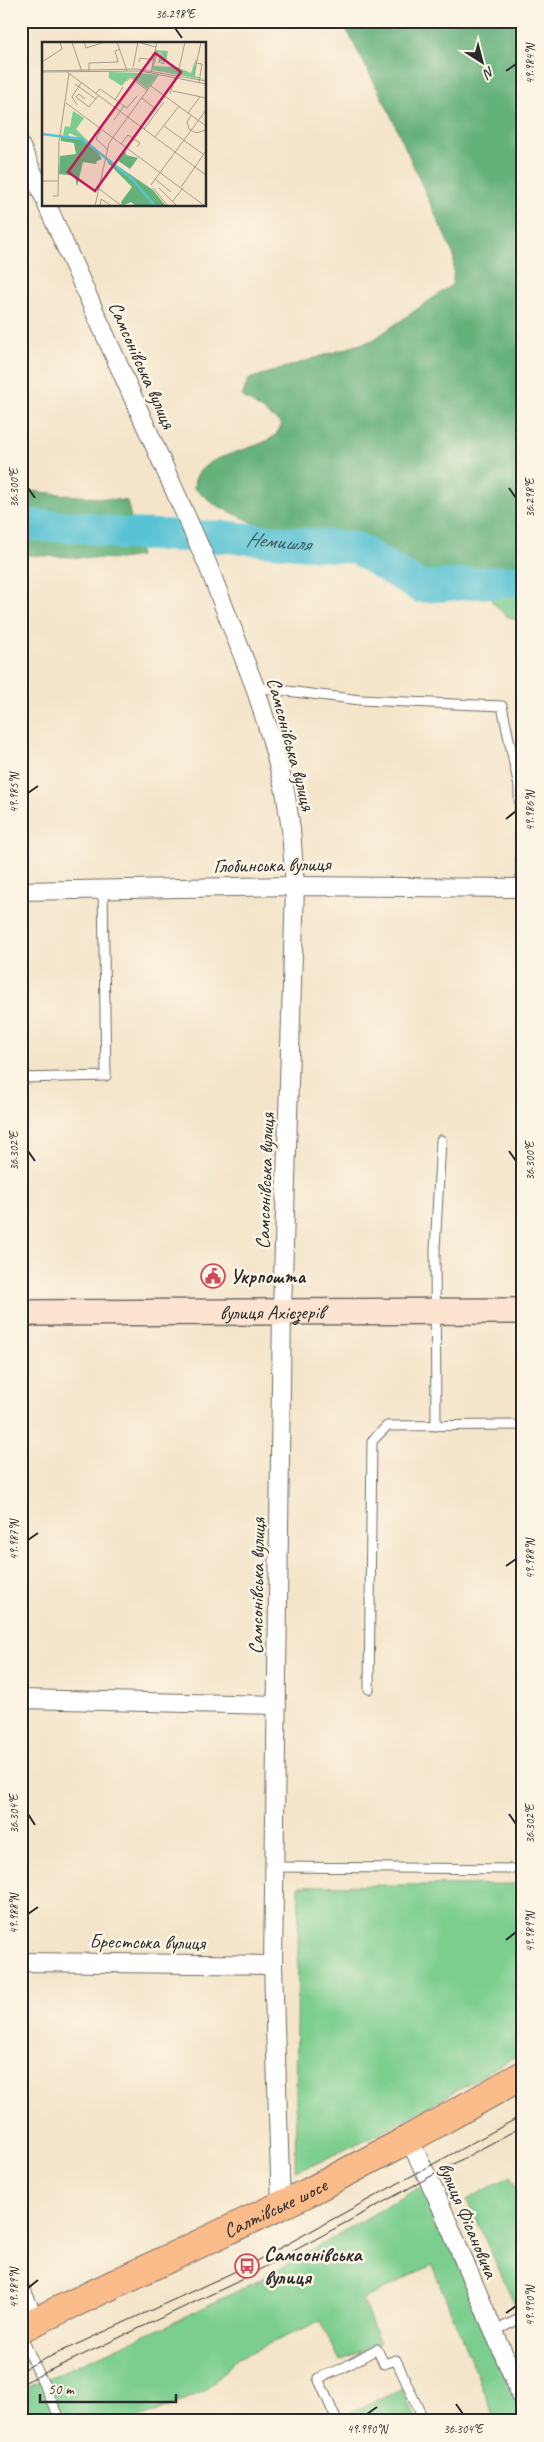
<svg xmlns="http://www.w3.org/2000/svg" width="544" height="2442" font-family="Caveat,sans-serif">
	<rect width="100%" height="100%" fill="#fcf5e5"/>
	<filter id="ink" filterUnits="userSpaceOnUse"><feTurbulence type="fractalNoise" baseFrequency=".02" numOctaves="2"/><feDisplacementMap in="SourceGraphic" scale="10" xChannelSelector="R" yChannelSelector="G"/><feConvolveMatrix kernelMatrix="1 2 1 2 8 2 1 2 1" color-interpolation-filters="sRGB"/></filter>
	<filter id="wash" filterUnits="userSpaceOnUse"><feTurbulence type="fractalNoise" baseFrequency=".0096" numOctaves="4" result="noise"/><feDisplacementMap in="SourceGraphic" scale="20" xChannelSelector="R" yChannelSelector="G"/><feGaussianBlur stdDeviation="1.12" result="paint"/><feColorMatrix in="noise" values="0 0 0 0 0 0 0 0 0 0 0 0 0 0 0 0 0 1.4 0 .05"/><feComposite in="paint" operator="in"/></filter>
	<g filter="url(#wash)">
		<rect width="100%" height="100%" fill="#f4e5ca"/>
		<!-- green -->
		<g fill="#7cce8f" stroke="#547c5d">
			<path d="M523 587V623L505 615 492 602 491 592 505 588Z"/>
			<path d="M523 1884V2052L402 2122 313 2165 295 2171 299 1886Z"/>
			<path d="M510 2176 523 2199V2306L517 2309 467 2200Z"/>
			<path d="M425 2184 523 2409V2421H496L432 2265 362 2300 380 2343 340 2361 320 2321 238 2358 205 2391 132 2421H21V2390L166 2326 258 2281Z"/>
			<path d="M403 2389 417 2421H330Z"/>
		</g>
		<!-- forest -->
		<g fill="#65b17a" stroke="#486e52">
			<path d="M342 21H523V573L423 579 351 536 263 527 214 504 194 488C193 454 252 453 273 437 277 435 279 428 282 424L242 396 249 379 373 340 453 284 454 256 388 109Z"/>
			<path d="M21 490 127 501 140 556 120 559 21 555Z"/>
		</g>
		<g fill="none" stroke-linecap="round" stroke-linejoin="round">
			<!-- river -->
			<path stroke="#59c3d4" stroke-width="32" id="s1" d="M21 525 83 527 121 534 227 537 356 548 420 587 523 580"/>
		</g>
	</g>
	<g filter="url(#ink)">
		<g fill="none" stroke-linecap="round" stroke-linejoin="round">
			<!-- service casing -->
			<g stroke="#716c63" stroke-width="11">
				<g id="service">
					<path d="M255 687 360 700 502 706 519 787 521 888"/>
					<path d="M21 1078 106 1076 103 889"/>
					<path d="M436 1426 435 1250 441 1140"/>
					<path d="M369 1689 372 1441 387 1426 523 1425"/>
					<path d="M275 1867 523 1869"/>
					<path d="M493 2332 523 2317"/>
					<path d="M21 2335 61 2421"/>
					<path d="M337 2421 318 2378 341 2369 377 2349 384 2364 396 2360 424 2421"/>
				</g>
			</g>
			<!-- minor casing -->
			<g stroke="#716c63" stroke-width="20">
				<g id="minor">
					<path d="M21 147 44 197"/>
					<path d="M47 205 207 563 255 687 271 738 285 791 291 829 295 886 282 1311 273 1965 281 2206"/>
					<path d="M21 891 295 886 523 888"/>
					<path d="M21 1699 277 1705"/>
					<path d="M21 1962 273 1965"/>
					<path d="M409 2139 437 2197 523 2400"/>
					<path d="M21 2290 36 2322"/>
				</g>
			</g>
			<!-- secondary casing -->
			<g stroke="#716c63" stroke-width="28">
				<g id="secondary">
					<path id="s2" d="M21 1313 523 1311"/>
				</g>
			</g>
			<!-- primary casing -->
			<g stroke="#716c63" stroke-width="30">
				<g id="primary">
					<path id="s3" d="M21 2328 307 2193 409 2139 523 2075"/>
				</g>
			</g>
			<!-- service -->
			<use href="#service" stroke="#fff" stroke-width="9"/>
			<!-- minor -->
			<use href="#minor" stroke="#fff" stroke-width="18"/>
			<!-- secondary -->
			<use href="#secondary" stroke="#fde4d1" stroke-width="25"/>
			<!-- primary -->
			<use href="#primary" stroke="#fabc8b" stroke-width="28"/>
			<!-- tram -->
			<g stroke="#2b2b2b" stroke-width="1">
				<path d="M21 2370 247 2266 523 2115"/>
				<path d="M21 2384 235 2283 523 2126"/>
			</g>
		</g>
	</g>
	<!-- ticks -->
	<path fill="none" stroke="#2b2b2b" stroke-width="2" d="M175 28 182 38M506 71 516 64M28 488 35 498M509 488 516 498M28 793 38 786M506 819 516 811M28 1151 35 1161M509 1151 516 1161M28 1540 38 1533M506 1566 516 1559M28 1814 35 1825M509 1814 516 1824M28 1914 38 1907M506 1940 516 1932M28 2288 38 2280M506 2313 516 2306M456 2404 463 2414M367 2414 377 2407"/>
	<!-- icons -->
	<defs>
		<g id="civic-ring" transform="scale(1.25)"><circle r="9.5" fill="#fcf5e5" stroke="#d1495b" stroke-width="1.5"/><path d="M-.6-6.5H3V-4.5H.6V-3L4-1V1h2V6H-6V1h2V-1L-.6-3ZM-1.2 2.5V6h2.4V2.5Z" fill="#d1495b"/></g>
		<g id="bus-ring" transform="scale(1.25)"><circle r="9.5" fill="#fcf5e5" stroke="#d1495b" stroke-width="1.5"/><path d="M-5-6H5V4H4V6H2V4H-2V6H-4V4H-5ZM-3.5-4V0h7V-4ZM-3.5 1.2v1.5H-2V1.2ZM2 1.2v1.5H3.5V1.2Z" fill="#d1495b"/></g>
	</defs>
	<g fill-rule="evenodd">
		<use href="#civic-ring" x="213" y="1276"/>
		<use href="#bus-ring" x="247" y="2266"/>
	</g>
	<g text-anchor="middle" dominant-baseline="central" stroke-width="5" stroke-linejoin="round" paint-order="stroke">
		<!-- street labels -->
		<g font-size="20" fill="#2b2b2b" stroke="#fcf5e5">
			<text transform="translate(142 365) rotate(66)">Самсонівська вулиця</text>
			<text transform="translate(291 744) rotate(75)">Самсонівська вулиця</text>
			<text transform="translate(272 865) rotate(-1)">Глобинська вулиця</text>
			<text transform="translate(265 1181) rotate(-88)">Самсонівська вулиця</text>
			<text stroke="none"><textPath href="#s2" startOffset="251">вулиця Ахієзерів</textPath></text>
			<text transform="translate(257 1586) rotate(-89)">Самсонівська вулиця</text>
			<text transform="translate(147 1942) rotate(1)">Брестська вулиця</text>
			<text stroke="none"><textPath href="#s3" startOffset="281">Салтівське шосе</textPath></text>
			<text transform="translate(468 2220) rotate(67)">вулиця Фісановича</text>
		</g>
		<!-- poi labels -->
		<g font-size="20" font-weight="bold" fill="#2b2b2b" stroke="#fcf5e5" text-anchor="start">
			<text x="230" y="1276">Укрпошта</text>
			<text x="264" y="2254">Самсонівська<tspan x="264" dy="23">вулиця</tspan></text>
		</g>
		<!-- water labels -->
		<g font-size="21" font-style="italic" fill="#39595e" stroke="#fcf5e5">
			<text stroke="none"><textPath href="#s1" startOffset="258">Немишля</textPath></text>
		</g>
	</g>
	<!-- overview -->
	<g transform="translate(42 42)">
		<rect width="164" height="164" fill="#f4e5ca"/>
		<path d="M114 8 126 9 124 20 118 19 120 11 116 10 112 24 135 25 149 31 154 16 153 34 164 38 110 28ZM67 30 99 31 116 33 105 47 88 34 80 44 67 36ZM31 69 42 76 34 87 50 103 30 92 27 91 26 95 21 93 23 84 28 85Z" fill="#7cce8f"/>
		<path d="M19 94 40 98 53 106 60 117 55 119 54 122 41 120 35 145 33 134 17 132 18 114 34 112 32 101 19 99ZM83 106 84 113 96 116 88 127 75 118ZM67 118 111 148 124 164H94L89 160 80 164 79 160 90 145 65 120Z" fill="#65b17a"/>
		<path fill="none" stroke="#59c3d4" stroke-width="2.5" d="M0 92 40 97 90 137 113 164"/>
		<path fill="none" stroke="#a49b8a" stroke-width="1" d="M30 0 40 30M42 0 44 6 63 0M75 0 85 29M99 1 114 5M113 10 119 12 117 20 122 22 123 11M0 20 20 7 18 0M97 20 98 16 112 18M154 21 160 22 157 40M91 25 96 0M0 29 95 27 164 39M47 29V21L76 20 73 9 78 7M0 30 99 29 164 42M25 30 164 133M109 31 115 0M152 33 159 0M135 35 143 0M85 39 88 35 106 49M33 42 54 57M109 44 164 84M131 49 164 56M53 52 58 47 85 66 95 54M128 52 133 35M100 56 116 69M43 57 37 52 34 55 47 65 56 54M73 58 81 45M24 61 163 164M35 63 30 55 39 41M146 71 158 55M149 73 145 80 147 87 154 91 164 88M72 78 82 64M122 84 161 112M102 87 122 60M59 88 54 97 65 107M113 95 137 64M79 102 86 93 98 101 95 105M113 137 129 150M0 139H16M109 143 164 68M139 145 164 109M56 146 80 164M111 146 126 164M117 146 135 164M11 154H16L17 100 27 32M130 160 141 146M53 164 67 101 117 32M58 164 59 157 70 164"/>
		<path fill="#c2185b" fill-opacity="0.15" stroke="#c2185b" stroke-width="2.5" d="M113 11 139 30 53 149 26 130Z"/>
		<rect width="164" height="164" fill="none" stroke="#2b2b2b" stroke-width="2.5"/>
	</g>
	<!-- margin -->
	<rect width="544" height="2442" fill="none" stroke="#fcf5e5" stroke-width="55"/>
	<!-- north arrow -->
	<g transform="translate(482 62) rotate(144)" stroke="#fcf5e5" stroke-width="4" paint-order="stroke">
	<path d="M0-4L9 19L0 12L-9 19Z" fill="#2b2b2b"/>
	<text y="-8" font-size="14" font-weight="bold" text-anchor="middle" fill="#2b2b2b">N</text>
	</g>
	<!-- scale -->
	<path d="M40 2394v8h136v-8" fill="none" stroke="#2b2b2b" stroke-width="2.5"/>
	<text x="48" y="2394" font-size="15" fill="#2b2b2b" stroke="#fcf5e5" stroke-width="4" paint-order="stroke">50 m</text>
	<rect x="28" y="28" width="488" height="2386" fill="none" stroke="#2b2b2b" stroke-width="2"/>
	<g font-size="12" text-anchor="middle" fill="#2b2b2b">
		<text x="175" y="18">36.298°E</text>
		<text transform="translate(530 64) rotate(-90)" y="4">49.984°N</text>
		<text transform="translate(14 488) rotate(-90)" y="4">36.300°E</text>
		<text transform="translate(530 498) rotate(-90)" y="4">36.298°E</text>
		<text transform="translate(14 793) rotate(-90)" y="4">49.985°N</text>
		<text transform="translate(530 811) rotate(-90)" y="4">49.986°N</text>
		<text transform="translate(14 1151) rotate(-90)" y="4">36.302°E</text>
		<text transform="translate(530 1161) rotate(-90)" y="4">36.300°E</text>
		<text transform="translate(14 1540) rotate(-90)" y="4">49.987°N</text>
		<text transform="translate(530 1559) rotate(-90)" y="4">49.988°N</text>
		<text transform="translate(14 1814) rotate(-90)" y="4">36.304°E</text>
		<text transform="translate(530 1824) rotate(-90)" y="4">36.302°E</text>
		<text transform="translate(14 1914) rotate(-90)" y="4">49.988°N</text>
		<text transform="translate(530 1932) rotate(-90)" y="4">49.989°N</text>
		<text transform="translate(14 2288) rotate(-90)" y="4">49.989°N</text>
		<text transform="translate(530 2306) rotate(-90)" y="4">49.990°N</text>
		<text x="367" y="2433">49.990°N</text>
		<text x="463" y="2433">36.304°E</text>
	</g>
</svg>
